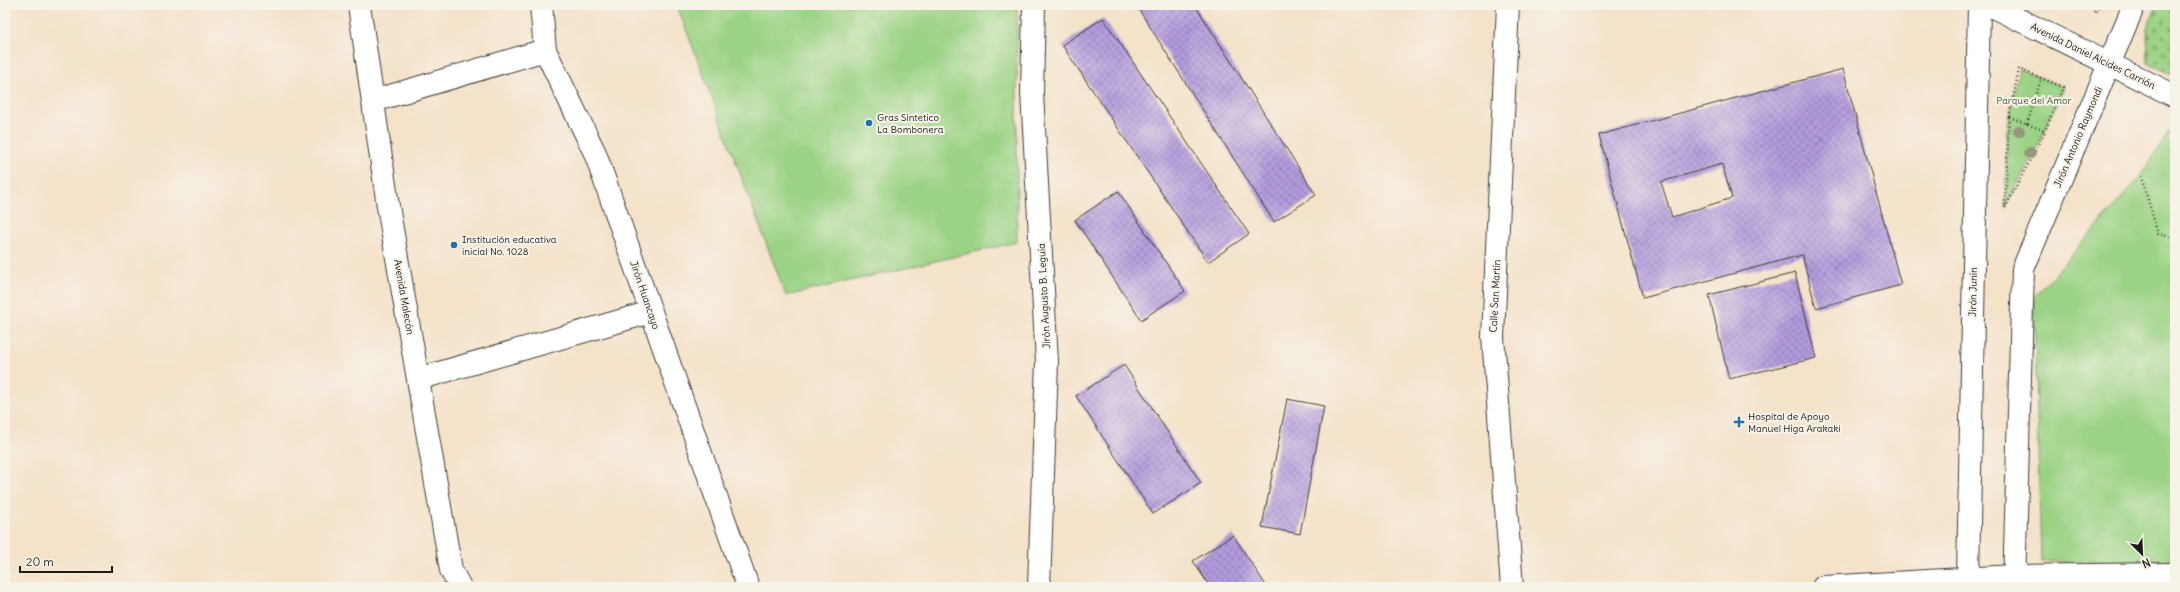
<svg xmlns="http://www.w3.org/2000/svg" width="2180" height="592" font-family="Delius,sans-serif">
	<defs>
		<pattern id="cemetery-stones" width="16" height="16" patternUnits="userSpaceOnUse"><rect width="16" height="16" fill="#9bd385"/><path d="M2 7V4a2 2 0 0 1 4 0v3zM10 15v-3a2 2 0 0 1 4 0v3z" fill="#85b572"/></pattern>
		<pattern id="building-cross-hatch" width="8" height="8" patternUnits="userSpaceOnUse"><rect width="8" height="8" fill="#b29cde"/><path d="M0 0l8 8M0 8l8-8" fill="none" stroke="#907eb3"/></pattern>
	</defs>
	<rect width="100%" height="100%" fill="#f7f3e8"/>
	<filter id="ink" filterUnits="userSpaceOnUse"><feTurbulence type="fractalNoise" baseFrequency=".025" numOctaves="2"/><feDisplacementMap in="SourceGraphic" scale="8" xChannelSelector="R" yChannelSelector="G"/><feConvolveMatrix kernelMatrix="1 2 1 2 8 2 1 2 1" color-interpolation-filters="sRGB"/></filter>
	<filter id="wash" filterUnits="userSpaceOnUse"><feTurbulence type="fractalNoise" baseFrequency=".012" numOctaves="4" result="noise"/><feDisplacementMap in="SourceGraphic" scale="16" xChannelSelector="R" yChannelSelector="G"/><feGaussianBlur stdDeviation="0.9" result="paint"/><feColorMatrix in="noise" values="0 0 0 0 0 0 0 0 0 0 0 0 0 0 0 0 0 1.4 0 .05"/><feComposite in="paint" operator="in"/></filter>
	<g filter="url(#wash)">
		<rect width="100%" height="100%" fill="#f4e2c9"/>
		<!-- green -->
		<g fill="#9bd385" stroke="#5c7850">
			<path d="M677 5H1017V242L786 296Z"/>
			<path d="M2019 69 2063 87 2045 131 2005 208 2007 130Z"/>
			<path d="M2171 129 2175 131V560L2041 562 2034 297 2141 176Z"/>
		</g>
		<!-- cemetery -->
		<path fill="url(#cemetery-stones)" stroke="#5c7850" d="M2157 5H2175V76L2148 64 2147 28Z"/>
		<g id="blocks">
			<!-- building -->
			<g fill="url(#building-cross-hatch)" fill-rule="evenodd">
				<path d="M1136 5H1195L1316 195 1274 222Z"/>
				<path d="M1103 18 1249 234 1208 262 1062 45Z"/>
				<path d="M1843 69 1901 285 1816 308 1802 255 1643 298 1599 135ZM1722 164 1732 198 1672 217 1661 182Z"/>
				<path d="M1118 191 1185 291 1141 320 1075 220Z"/>
				<path d="M1795 273 1816 358 1729 379 1709 295Z"/>
				<path d="M1124 365 1201 483 1153 514 1076 396Z"/>
				<path d="M1287 399 1324 406 1300 534 1262 527Z"/>
				<path d="M1233 535 1267 587H1210L1193 561Z"/>
			</g>
		</g>
	</g>
	<g filter="url(#ink)">
		<use href="#blocks" fill-opacity="0" stroke="#3c3a36" stroke-width="1"/>
		<g fill="none" stroke-linecap="round" stroke-linejoin="round">
			<!-- street casing -->
			<g stroke="#3c3a36" stroke-width="24">
				<g id="street">
					<path d="M359 5 388 206 451 570 460 587"/>
					<path d="M541 5 545 50 595 153 748 587"/>
					<path d="M1034 5 1032 93 1047 362 1039 587"/>
					<path d="M1508 5 1493 337 1512 587"/>
					<path d="M1989 5 2175 96"/>
					<path d="M373 101 545 50"/>
					<path d="M418 379 651 312"/>
					<path d="M1968 578 1979 5"/>
					<path d="M1823 587 2014 576 2175 574"/>
					<path d="M2014 587 2023 269 2134 5"/>
				</g>
			</g>
			<!-- path -->
			<g stroke="#3c3a36" stroke-width="2.5" stroke-dasharray="1 3" stroke-linecap="butt">
				<path d="M2083 5 2097 12 2100 5"/>
				<path d="M2009 117 2045 131 2005 208Z"/>
				<path d="M2009 117 2019 69 2063 87 2045 131"/>
				<path d="M2027 124 2041 79"/>
				<path d="M2141 176 2158 234 2175 238"/>
			</g>
			<!-- street -->
			<use href="#street" stroke="#fff" stroke-width="22"/>
		</g>
		<!-- trees -->
		<g fill="#95987e">
			<circle cx="2019" cy="131" r="6"/>
			<circle cx="2030" cy="153" r="6"/>
		</g>
	</g>
	<!-- markers -->
	<g fill="#1f6fb2" stroke="#f7f3e8" stroke-width="1.5">
		<circle cx="869" cy="123" r="4"/>
		<circle cx="454" cy="245" r="4"/>
		<path d="M1737 416h4v4h4v4h-4v4h-4v-4h-4v-4h4z"/>
	</g>
	<g text-anchor="middle" dominant-baseline="central" stroke-width="4" stroke-linejoin="round" paint-order="stroke">
		<!-- street labels -->
		<g font-size="10" fill="#1c1c1c" stroke="#f7f3e8">
			<text transform="translate(2093 56) rotate(26)">Avenida Daniel Alcides Carrión</text>
			<text transform="translate(2078 137) rotate(-67)">Jirón Antonio Raymondi</text>
			<text transform="translate(1973 292) rotate(-89)">Jirón Junín</text>
			<text transform="translate(645 295) rotate(71)">Jirón Huancayo</text>
			<text transform="translate(1044 296) rotate(-93)">Jirón Augusto B. Leguía</text>
			<text transform="translate(1495 296) rotate(-87)">Calle San Martín</text>
			<text transform="translate(404 297) rotate(80)">Avenida Malecón</text>
		</g>
		<!-- park labels -->
		<g font-size="10" fill="#485c41" stroke="#f7f3e8">
			<text x="2034" y="100">Parque del Amor</text>
		</g>
		<!-- poi labels -->
		<g font-size="10" fill="#1c1c1c" stroke="#f7f3e8" text-anchor="start">
			<text x="877" y="117">Gras Sintetico<tspan x="877" dy="12">La Bombonera</tspan></text>
			<text x="462" y="239">Institución educativa<tspan x="462" dy="12">inicial No. 1028</tspan></text>
			<text x="1748" y="416">Hospital de Apoyo<tspan x="1748" dy="12">Manuel Higa Arakaki</tspan></text>
		</g>
	</g>
	<!-- margin -->
	<rect width="2180" height="592" fill="none" stroke="#f7f3e8" stroke-width="20"/>
	<!-- north arrow -->
	<g transform="translate(2142 554) rotate(156)" stroke="#f7f3e8" stroke-width="3" paint-order="stroke">
	<path d="M0-3L7 15L0 10L-7 15Z" fill="#1c1c1c"/>
	<text y="-6" font-size="11" font-weight="bold" text-anchor="middle" fill="#1c1c1c">N</text>
	</g>
	<!-- scale -->
	<path d="M20 566v6h92v-6" fill="none" stroke="#1c1c1c" stroke-width="2"/>
	<text x="26" y="566" font-size="12" fill="#1c1c1c" stroke="#f7f3e8" stroke-width="3" paint-order="stroke">20 m</text>
</svg>
